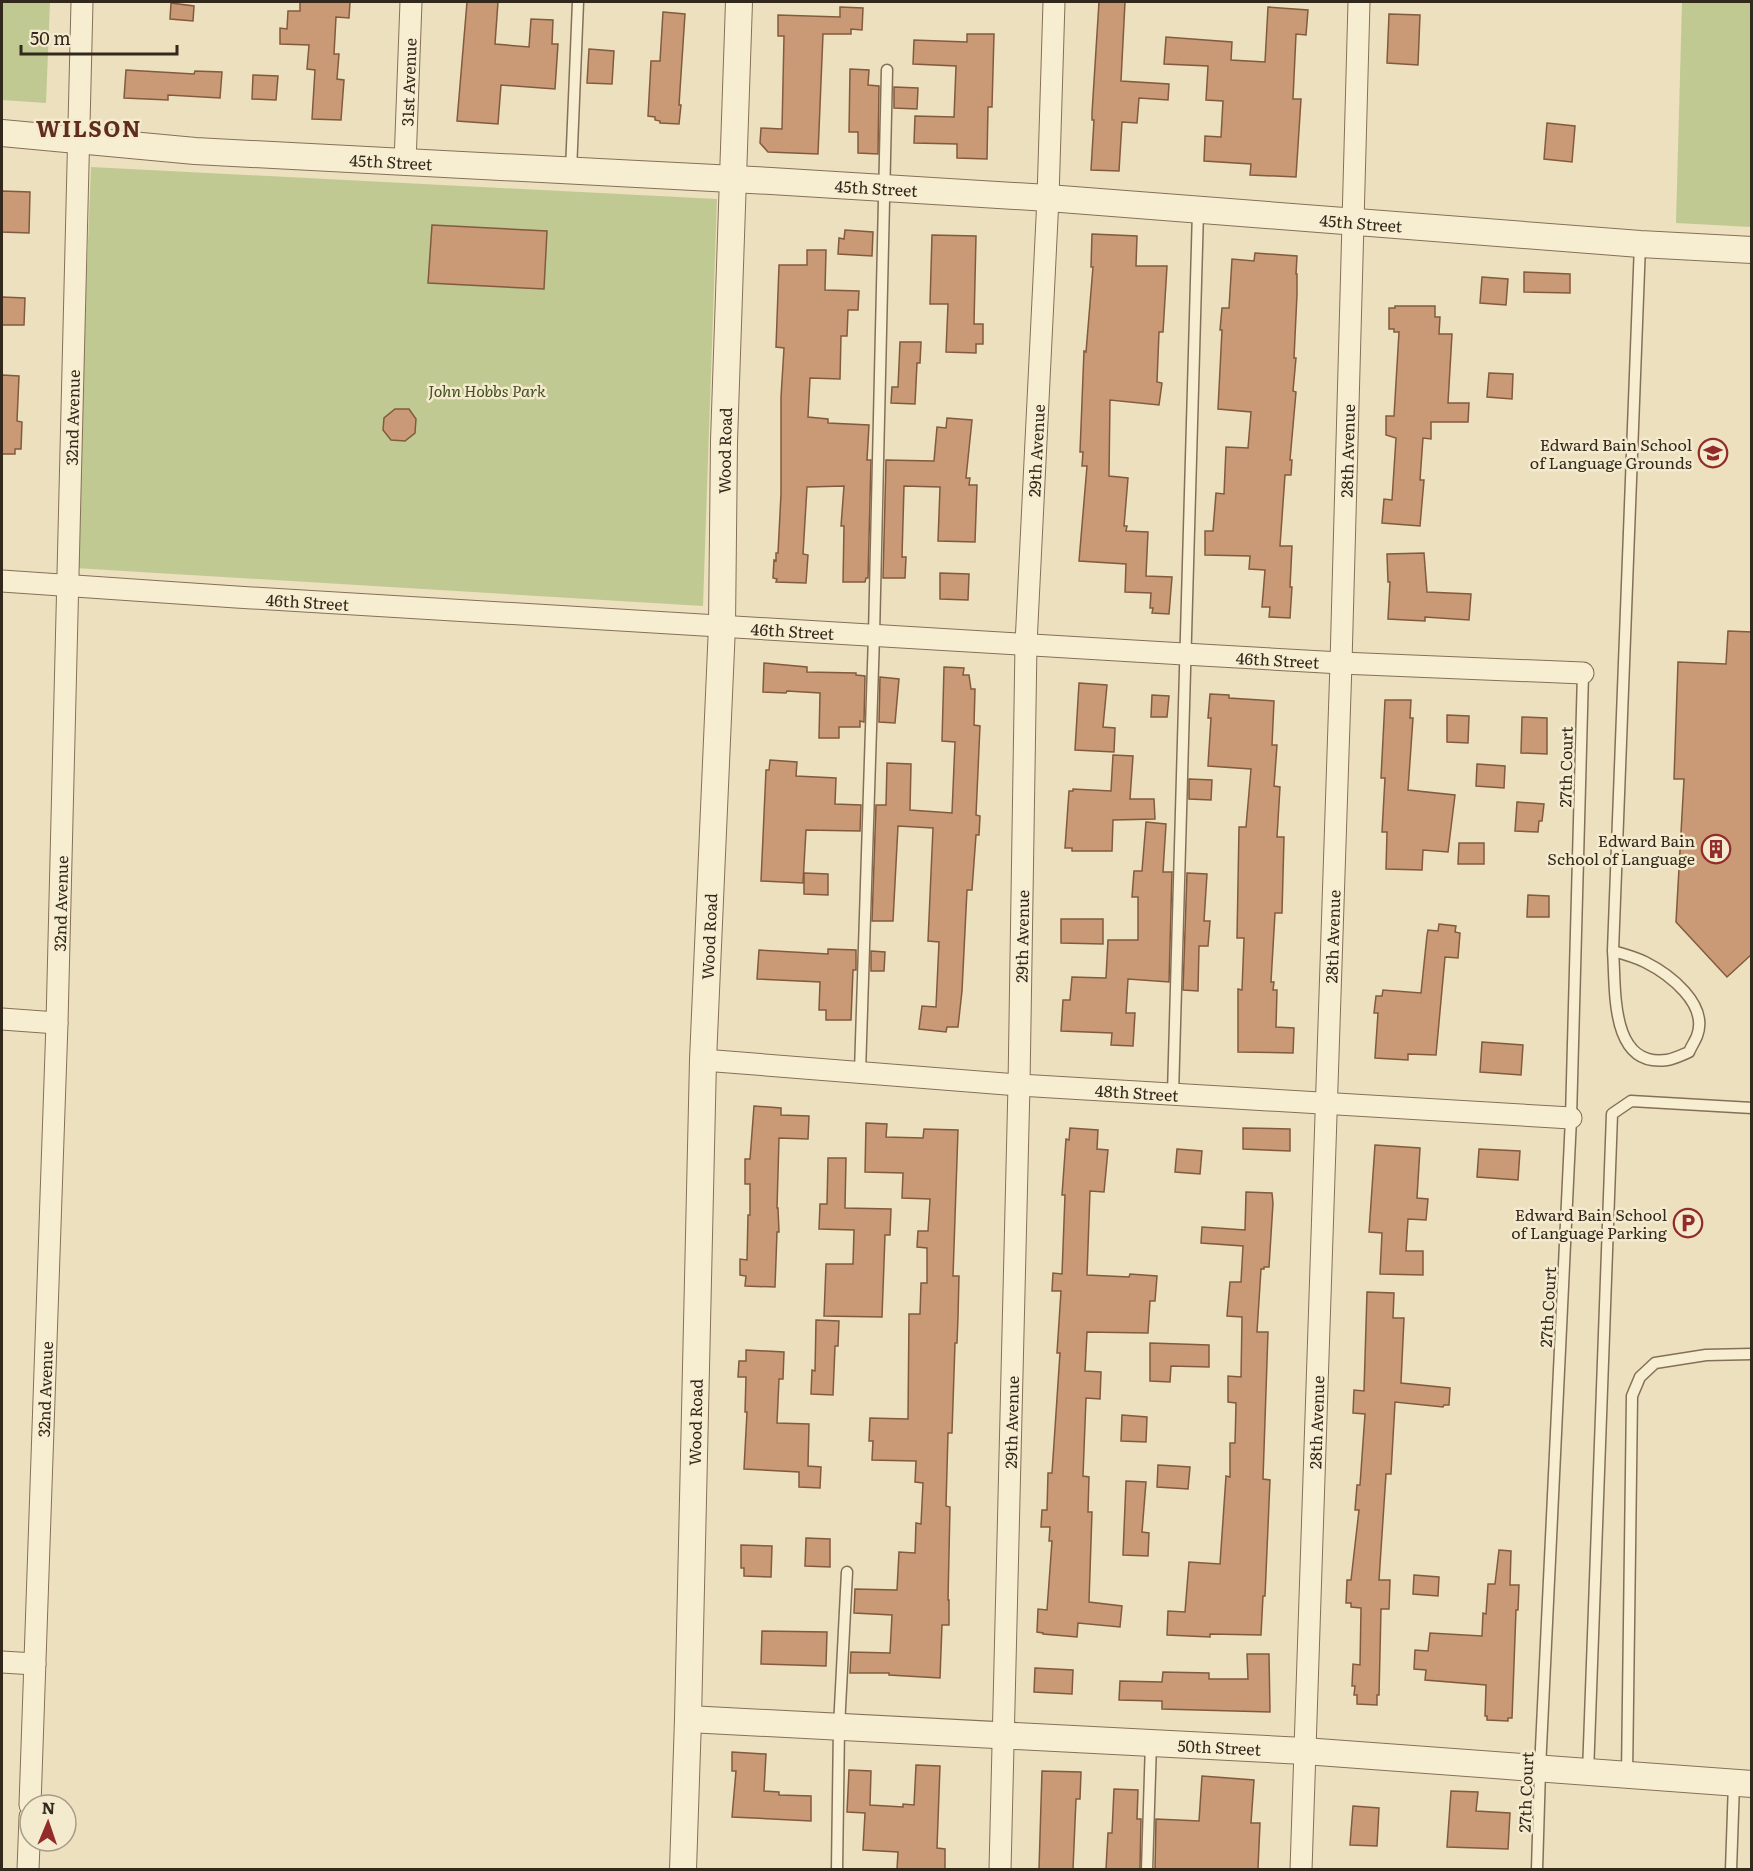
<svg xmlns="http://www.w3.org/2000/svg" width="1753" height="1871" font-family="Literata,serif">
	<rect width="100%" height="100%" fill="#ece0be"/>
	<!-- green -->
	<g fill="#c1c993">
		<path d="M2 2H50L46 103 2 100Z"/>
		<path d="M1682 2H1751V227L1676 223Z"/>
		<path d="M91 167 717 199 703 606 75 568Z"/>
	</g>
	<!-- building -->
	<g fill="#c99a75" stroke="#825b3e" stroke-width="1.5">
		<path d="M300 2H350L349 18 336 17 334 54H339L337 79 344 80 341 120 312 119 315 70 307 69 309 45 280 44V28L287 29 288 11H300Z"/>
		<path d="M467 2H498L495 44 529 47 531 19 553 20 552 44H558L555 89 501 85 498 124 457 121Z"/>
		<path d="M1099 2H1125L1121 81 1169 84 1168 100 1139 98 1137 123 1122 122 1119 171 1091 170 1094 120H1092V113Z"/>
		<path d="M171 3 194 6 193 21 170 19Z"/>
		<path d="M840 7 863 8 862 30 851 29V34H823L818 154 768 152 760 143 761 128 782 129 784 36H778V15L840 17Z"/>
		<path d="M1268 7 1308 10 1306 35 1296 34 1293 99H1301L1296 177 1250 175 1251 164 1204 161 1205 136 1221 137 1223 101 1206 100 1208 66 1164 64 1166 37 1232 42 1231 60 1265 62Z"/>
		<path d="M663 12 685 14 679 105H681L679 124 660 123V121L655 120V117L648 116 651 61H660Z"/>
		<path d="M1389 14 1420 15 1418 65 1387 63Z"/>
		<path d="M967 34H994L992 107H988L987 159 957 158V144L914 143 915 116 954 117 956 66 913 64 914 40 967 42Z"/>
		<path d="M589 49 614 51 612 84 587 83Z"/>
		<path d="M850 69 869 70 868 85 879 86 878 154 858 153V132H849Z"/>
		<path d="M126 70 194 74 195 71 222 72 220 98 168 95V100L124 98Z"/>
		<path d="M253 75 278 76 276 100 252 99Z"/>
		<path d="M894 87 918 88 917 109 894 108Z"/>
		<path d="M1547 123 1575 126 1572 162 1544 159Z"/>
		<path d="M2 191 30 192 29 233 2 232Z"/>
		<path d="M432 225 547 231 544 289 428 283Z"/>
		<path d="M845 230 873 232 872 256 838 254 839 238 844 239Z"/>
		<path d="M1092 234 1137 236 1136 266H1167L1163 332H1159L1157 382 1162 383 1159 405 1110 400 1109 476 1128 478 1124 526H1127L1126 531 1148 532 1146 576 1172 577 1169 614 1152 613 1153 608H1150L1151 593 1125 592 1126 564 1079 561 1087 466H1082L1083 452H1080L1084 351 1086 352 1093 267H1091Z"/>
		<path d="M932 235 976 236 974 324H983V344H976V353L946 352 948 304H930Z"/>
		<path d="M807 250H826L825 290 859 291 858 310H848L847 336H841L840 379 810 378 808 417 828 419V423L869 425 867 460H871L868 578H866L865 582H843L844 526H841L844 486 807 487 803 554 808 555 806 583 776 582 777 579 773 578 774 560 776 561V553H778L781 494V397L784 348 776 347 779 265H807Z"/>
		<path d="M1255 253 1297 256 1296 274H1297V294L1294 358H1296L1293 391 1296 392 1290 460H1292L1291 475H1285L1280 546H1292L1290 587H1292L1290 618 1269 617 1270 607H1262L1265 570 1249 569 1250 556 1205 555V531H1213L1216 493 1224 494 1226 447 1248 448 1251 412 1218 409 1222 330H1220L1222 308H1229L1232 259 1254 261Z"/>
		<path d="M1524 272 1570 274V293L1524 292Z"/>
		<path d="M1482 277 1508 279 1506 305 1480 303Z"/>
		<path d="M2 297 25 298 24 325H2Z"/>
		<path d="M1395 306H1435V317H1440L1439 334H1452L1448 403H1469L1468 422H1431V439L1423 438 1420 480H1424L1420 526 1382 523 1384 499 1392 500 1396 438 1386 435V416H1394L1399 332H1394V329H1389V308H1395Z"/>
		<path d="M900 342H921L920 363H917L915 404 891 403 892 387H898Z"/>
		<path d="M1489 373 1513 374 1512 399 1487 397Z"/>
		<path d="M2 375 19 376 17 421 22 422 21 449H15V454H2Z"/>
		<path d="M395 409H409L416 419 415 433 405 441 391 440 383 430 384 418Z"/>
		<path d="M947 418 972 420 966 478H970L969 485H977L975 542 938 541 940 487 904 486 902 557H906L905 578H883L886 460 934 461 937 427 946 428Z"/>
		<path d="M1424 553 1427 592 1471 594 1469 620 1425 617V621L1388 619 1390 582H1388L1387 554Z"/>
		<path d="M940 573 969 574 968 600 940 599Z"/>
		<path d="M1728 631 1752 632V954L1727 977 1676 922 1684 779H1674L1678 662 1726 664Z"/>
		<path d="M764 663 807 667V672L856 673V675L865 676 864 722 860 721V727H839V738H819L820 693 787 691 786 693 763 692Z"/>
		<path d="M944 667 964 668 963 675H969L971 689H975L974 725 980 726 976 815 980 816 979 835H976L972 890H967L962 991 958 1027H947L946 1032 919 1029 922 1006 936 1007 939 942 928 941 933 828 898 826 893 921H872L876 805H886L887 763 911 764 910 810 952 813 955 742 942 741Z"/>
		<path d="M880 677 899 679 895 723 879 722Z"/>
		<path d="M1079 683 1107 685 1103 727 1115 728 1114 752 1075 750Z"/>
		<path d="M1210 694 1229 695V698L1274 701 1272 745H1277L1274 786 1280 787 1277 837H1284L1282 913H1275L1271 982H1274L1273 990H1277L1276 1027 1294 1028 1293 1053 1238 1052V989L1242 990 1244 938H1237L1239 827H1246L1251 769 1208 766 1211 718H1208Z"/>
		<path d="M1152 695 1169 696 1167 717H1151Z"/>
		<path d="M1385 700H1411L1410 718H1413L1408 790 1455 795 1448 852 1423 850 1422 870 1386 869 1387 832H1382L1385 778H1381Z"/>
		<path d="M1447 715 1469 716 1468 743 1447 742Z"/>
		<path d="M1522 717 1547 718V754L1521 753Z"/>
		<path d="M1113 755 1133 756 1130 799H1154L1155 819 1113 820 1112 851H1072V848H1065L1069 791H1073V789L1111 791Z"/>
		<path d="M770 760 797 762 796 776 836 778 835 804 861 805 860 831 806 830 803 883 761 881 766 770H769Z"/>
		<path d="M1477 764 1505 766 1504 788 1476 786Z"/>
		<path d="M1189 779 1212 780 1211 800 1189 799Z"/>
		<path d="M1517 802 1544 804 1542 821H1539L1538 832 1515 831Z"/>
		<path d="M1146 822 1166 824 1163 872H1172L1169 982 1128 979 1126 1013H1135L1133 1046 1111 1045 1112 1033 1061 1031 1063 1000H1070L1072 977 1106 978 1108 940H1138V897H1132L1134 871H1142Z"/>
		<path d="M1459 843H1484V864H1458Z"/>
		<path d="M804 873 828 874V895L804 894Z"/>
		<path d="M1187 873 1207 874 1204 921H1210L1208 946H1199L1198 991 1183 990Z"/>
		<path d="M1528 895 1549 896V917H1527Z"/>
		<path d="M1061 919H1103V944L1061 943Z"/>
		<path d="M1439 924 1456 926 1455 932 1460 933 1458 958 1445 957 1436 1055 1408 1054V1060L1375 1058 1378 1013H1374L1376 996H1382L1383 990 1421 993 1427 935 1428 930 1438 931Z"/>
		<path d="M828 949 856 950V970H853L851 1020H826V1010H819L820 982 757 979 759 950 828 954Z"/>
		<path d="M871 951 885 952 884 971H871Z"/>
		<path d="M1482 1042 1523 1045 1521 1075 1480 1072Z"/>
		<path d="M754 1106 781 1108V1115L809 1116 808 1139 779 1138 777 1208H778L779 1232H777L775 1287 745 1286 746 1276 740 1275V1259L747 1260 748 1215H750V1184H745V1159H750Z"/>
		<path d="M866 1123 887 1124 886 1137 923 1138 924 1129 958 1130 953 1276H959L958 1317 957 1343H955L952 1433H948L946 1506 950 1507 948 1600H949V1625H942L940 1678 889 1675V1673H850L851 1652 890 1653 892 1615 854 1613 855 1589 897 1590 899 1552 915 1553 916 1523 921 1524 923 1483 915 1482 916 1461 872 1460 873 1441H869L870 1418 908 1419 909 1314H920L921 1283H927V1248L917 1247 918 1231H928L930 1199 902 1198 903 1173 865 1172Z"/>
		<path d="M1070 1128 1098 1130 1097 1149 1108 1150 1104 1192 1090 1191 1087 1275 1129 1277 1130 1274 1157 1276 1155 1301H1150L1148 1333 1087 1332 1085 1371 1101 1372 1100 1399 1086 1398 1083 1476 1089 1477 1088 1512H1092L1089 1602 1122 1606 1120 1627 1078 1623 1077 1637 1043 1634V1633L1037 1632 1038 1609 1047 1610 1052 1541H1049L1050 1527H1041L1042 1510H1047L1048 1473H1052L1060 1353H1057L1061 1291H1052L1053 1273 1062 1274 1065 1195H1062L1066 1139 1069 1140Z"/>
		<path d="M1243 1128 1290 1129V1151L1243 1149Z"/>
		<path d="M1375 1145 1420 1148 1417 1198 1428 1199 1426 1220 1408 1219 1406 1251H1423V1275L1380 1274 1382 1233 1369 1232Z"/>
		<path d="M1177 1149 1202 1151 1200 1174 1175 1172Z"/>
		<path d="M1479 1149 1520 1151 1518 1180 1477 1177Z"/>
		<path d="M828 1158H846L845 1208 891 1209 890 1235H885L882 1317 824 1316 826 1264H853L854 1230 819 1229 820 1204H827Z"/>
		<path d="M1246 1192 1272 1193 1273 1203 1269 1267H1264V1269H1261L1257 1332H1268L1263 1479 1270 1480 1265 1596H1263L1261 1635 1210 1634V1637L1167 1635 1168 1611 1185 1612 1189 1562 1220 1564 1226 1476 1230 1477V1443H1235L1236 1403 1228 1402V1376L1241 1377 1242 1317 1227 1316 1230 1282H1241L1243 1246 1201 1243 1202 1227 1245 1230Z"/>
		<path d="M1367 1292 1394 1293 1393 1318H1404L1401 1383 1450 1388 1449 1405H1444L1443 1407 1395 1402 1391 1474H1386L1379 1580H1390L1389 1609H1381L1379 1695H1377V1705L1357 1704V1695H1354L1355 1686H1352L1353 1664 1360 1665 1361 1608 1351 1607V1603H1346L1347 1580H1351L1359 1510H1355L1357 1485H1360L1365 1414 1353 1413 1354 1390 1364 1391Z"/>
		<path d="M816 1320 839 1321 838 1346H835L833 1395 811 1394 812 1370 815 1371Z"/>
		<path d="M1150 1343 1209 1345V1367L1171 1366 1170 1382 1150 1381Z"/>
		<path d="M746 1350 784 1352 783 1379H779L777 1423 809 1424 808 1466 821 1467 820 1488 799 1487V1472L744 1469 747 1412H745L746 1377H738L739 1361H746Z"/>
		<path d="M1122 1415 1147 1417 1146 1442 1121 1441Z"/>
		<path d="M1158 1465 1190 1467 1188 1489 1157 1487Z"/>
		<path d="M1126 1481 1146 1482 1142 1532 1149 1533 1148 1556 1123 1555Z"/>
		<path d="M806 1538 830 1539V1567L805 1566Z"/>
		<path d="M741 1545 772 1546 771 1577 744 1576V1568H741Z"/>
		<path d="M1499 1550 1511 1551 1510 1585H1519L1518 1610H1516L1512 1718H1508V1721L1487 1720V1716H1485L1486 1685 1425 1680 1426 1670 1414 1669 1415 1650 1428 1651 1430 1633 1482 1636 1483 1613 1486 1614 1488 1584H1495Z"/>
		<path d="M1414 1575 1439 1577 1438 1596 1413 1594Z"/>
		<path d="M762 1631 827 1632 826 1666 761 1664Z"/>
		<path d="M1247 1654H1269L1270 1712 1162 1709V1701L1119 1700 1120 1681 1162 1682 1163 1672 1209 1673V1679H1248Z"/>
		<path d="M1035 1668 1073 1670 1072 1694 1034 1692Z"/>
		<path d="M732 1752 766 1754 764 1791 779 1792V1795L811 1796V1821L732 1817 736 1771H732Z"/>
		<path d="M916 1765 940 1766 937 1848 945 1849V1869H897L898 1852 863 1850 865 1813 847 1812 849 1770 871 1771 870 1805 903 1807V1804L914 1805Z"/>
		<path d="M1042 1771 1081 1772 1080 1799H1076L1073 1869H1039Z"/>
		<path d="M1202 1776 1254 1780 1251 1823H1260L1258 1869H1155L1156 1819 1199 1821Z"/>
		<path d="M1114 1789 1138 1790 1137 1819H1141L1140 1869H1106L1108 1833H1112Z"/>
		<path d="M1451 1791 1478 1792 1476 1811 1510 1813 1508 1849 1447 1847Z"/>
		<path d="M1353 1806 1379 1808 1377 1846 1350 1845Z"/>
	</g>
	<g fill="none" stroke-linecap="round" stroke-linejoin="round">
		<!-- service casing -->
		<g stroke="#847058" stroke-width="13">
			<g id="service">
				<path d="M571 171 578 2"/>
				<path d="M1613 951C1624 954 1635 957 1645 962 1669 974 1709 1004 1697 1036 1695 1041 1691 1047 1689 1052 1682 1055 1674 1059 1667 1060 1609 1068 1616 988 1613 951L1640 244"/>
				<path d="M860 1072 874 635 887 70"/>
				<path d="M1173 1094 1198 211"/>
				<path d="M1588 1773 1612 1114 1631 1101 1752 1108"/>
				<path d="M1627 1776 1632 1396 1640 1377 1655 1363 1706 1355 1752 1354"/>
				<path d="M837 1870 839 1727 847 1572"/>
				<path d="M1147 1870 1151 1742"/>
				<path d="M1537 1870 1540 1769 1571 1118 1583 673"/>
				<path d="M1731 1870 1734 1783"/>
			</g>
		</g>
		<!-- minor casing -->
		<g stroke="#847058" stroke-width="23">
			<g id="minor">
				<path id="s1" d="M405 163 411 2"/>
				<path id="s2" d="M2 581 236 597 1184 654 1341 663 1583 673"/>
				<path d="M2 1019 57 1023"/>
				<path id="s3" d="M703 1060 1019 1085 1571 1118"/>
				<path d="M2 1662 35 1664"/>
				<path id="s4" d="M30 1805 57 1023 82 2"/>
				<path d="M28 1870 30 1817"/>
				<path id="s5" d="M1000 1870 1019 1085 1026 644 1048 198 1054 2"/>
				<path id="s6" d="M1301 1870 1341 663 1359 2"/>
			</g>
		</g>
		<!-- tertiary casing -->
		<g stroke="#847058" stroke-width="28">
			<g id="tertiary">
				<path id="s7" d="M2 133 195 151 771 181 1048 198 1640 244 1752 250"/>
				<path id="s8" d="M688 1719 1304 1751 1752 1784"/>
				<path id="s9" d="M683 1870 688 1719 703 1060 722 626 724 441 739 2"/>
			</g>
		</g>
		<!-- service -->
		<use href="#service" stroke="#f7edd1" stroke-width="10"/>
		<!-- minor -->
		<use href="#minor" stroke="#f7edd1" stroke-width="21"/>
		<!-- tertiary -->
		<use href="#tertiary" stroke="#f7edd1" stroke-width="26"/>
	</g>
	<!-- icons -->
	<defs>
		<g id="school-ring" transform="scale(1.5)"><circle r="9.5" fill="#f4eace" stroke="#912c2a" stroke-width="1.5"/><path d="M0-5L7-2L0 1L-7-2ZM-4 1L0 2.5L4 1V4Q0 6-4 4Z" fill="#912c2a"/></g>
		<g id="building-ring" transform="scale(1.5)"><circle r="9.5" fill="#f4eace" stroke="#912c2a" stroke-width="1.5"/><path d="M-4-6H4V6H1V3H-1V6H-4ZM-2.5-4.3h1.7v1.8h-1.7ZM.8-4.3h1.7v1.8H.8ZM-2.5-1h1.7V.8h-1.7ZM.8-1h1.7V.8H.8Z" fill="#912c2a"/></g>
		<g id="parking-ring" transform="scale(1.5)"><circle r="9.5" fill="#f4eace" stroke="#912c2a" stroke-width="1.5"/><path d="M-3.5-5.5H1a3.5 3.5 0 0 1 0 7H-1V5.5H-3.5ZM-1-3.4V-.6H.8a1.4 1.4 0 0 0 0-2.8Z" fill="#912c2a"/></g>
	</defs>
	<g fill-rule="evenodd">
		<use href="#school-ring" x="1713" y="453"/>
		<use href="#building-ring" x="1716" y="849"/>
		<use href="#parking-ring" x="1688" y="1223"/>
	</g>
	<g text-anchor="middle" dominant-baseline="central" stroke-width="5" stroke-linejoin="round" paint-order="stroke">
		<!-- street labels -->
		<g font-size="16" fill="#33281c" stroke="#f4eace">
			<text stroke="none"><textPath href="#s1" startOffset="81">31st Avenue</textPath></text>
			<text stroke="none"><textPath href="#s7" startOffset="390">45th Street</textPath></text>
			<text stroke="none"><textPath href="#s7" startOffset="876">45th Street</textPath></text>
			<text stroke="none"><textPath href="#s7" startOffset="1362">45th Street</textPath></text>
			<text stroke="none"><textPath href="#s4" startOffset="1388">32nd Avenue</textPath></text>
			<text stroke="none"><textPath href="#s9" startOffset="1420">Wood Road</textPath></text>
			<text stroke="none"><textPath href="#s5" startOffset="1420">29th Avenue</textPath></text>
			<text stroke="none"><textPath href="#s6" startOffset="1420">28th Avenue</textPath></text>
			<text stroke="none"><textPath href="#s2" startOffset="306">46th Street</textPath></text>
			<text stroke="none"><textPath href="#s2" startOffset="792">46th Street</textPath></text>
			<text stroke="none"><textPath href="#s2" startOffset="1278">46th Street</textPath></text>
			<text transform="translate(1565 767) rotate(-89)">27th Court</text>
			<text stroke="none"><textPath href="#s4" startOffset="902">32nd Avenue</textPath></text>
			<text stroke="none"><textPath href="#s9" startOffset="934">Wood Road</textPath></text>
			<text stroke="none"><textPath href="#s5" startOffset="934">29th Avenue</textPath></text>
			<text stroke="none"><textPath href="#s6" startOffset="934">28th Avenue</textPath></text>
			<text stroke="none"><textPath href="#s3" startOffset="435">48th Street</textPath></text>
			<text transform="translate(1547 1307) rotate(-87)">27th Court</text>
			<text stroke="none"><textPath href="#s4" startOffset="416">32nd Avenue</textPath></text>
			<text stroke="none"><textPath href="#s9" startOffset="448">Wood Road</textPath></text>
			<text stroke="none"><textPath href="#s5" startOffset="448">29th Avenue</textPath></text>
			<text stroke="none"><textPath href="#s6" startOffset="448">28th Avenue</textPath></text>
			<text stroke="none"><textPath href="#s8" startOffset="532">50th Street</textPath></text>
			<text transform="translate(1525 1792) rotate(-88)">27th Court</text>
		</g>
		<!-- park labels -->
		<g font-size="16" font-style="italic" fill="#434f23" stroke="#f4eace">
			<text x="487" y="390">John Hobbs Park</text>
		</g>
		<!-- poi labels -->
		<g font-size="16" fill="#33281c" stroke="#f4eace" text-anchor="end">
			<text x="1692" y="444">Edward Bain School<tspan x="1692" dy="18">of Language Grounds</tspan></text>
			<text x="1695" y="840">Edward Bain<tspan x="1695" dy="18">School of Language</tspan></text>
			<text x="1667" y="1214">Edward Bain School<tspan x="1667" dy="18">of Language Parking</tspan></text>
		</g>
		<!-- district labels -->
		<g font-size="22" font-weight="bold" letter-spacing="1.5" fill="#5f2c1d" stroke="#f4eace">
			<text x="89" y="127">WILSON</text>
		</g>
	</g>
	<!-- border -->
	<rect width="1753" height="1871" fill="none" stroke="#33281c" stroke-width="6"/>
	<!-- north arrow -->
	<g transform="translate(48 1823) rotate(2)"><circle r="28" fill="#f4eace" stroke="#a79c87" stroke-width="1.5"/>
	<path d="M0-4.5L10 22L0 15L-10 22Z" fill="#912c2a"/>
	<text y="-9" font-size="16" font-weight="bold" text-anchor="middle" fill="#33281c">N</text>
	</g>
	<!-- scale -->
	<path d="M21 45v9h156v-9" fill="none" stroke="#33281c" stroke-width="3"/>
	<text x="30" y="45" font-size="18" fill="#33281c" stroke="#f4eace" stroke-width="4.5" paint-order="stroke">50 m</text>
</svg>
